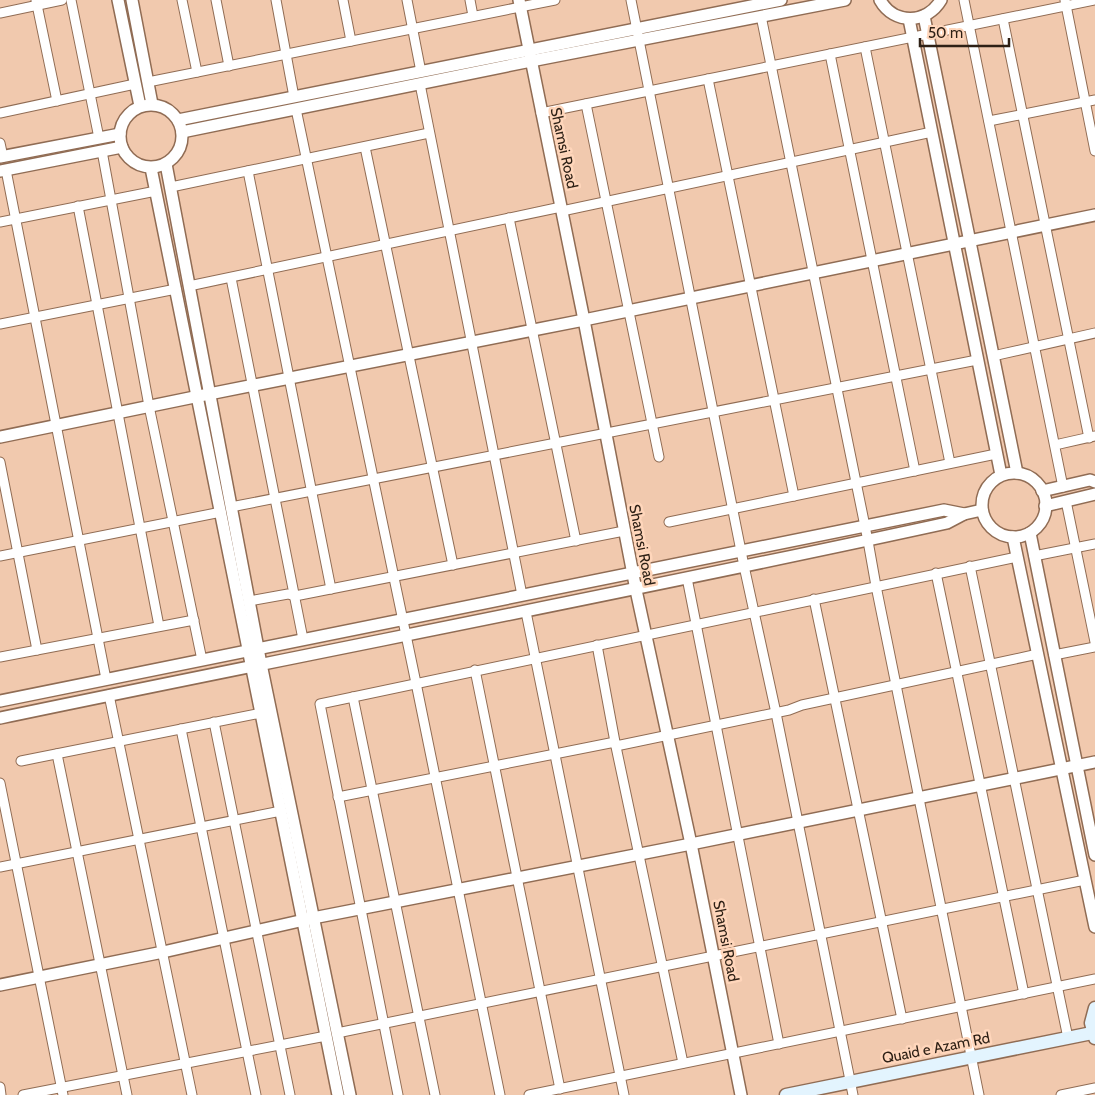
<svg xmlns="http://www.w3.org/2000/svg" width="1095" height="1095" font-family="Cabin,sans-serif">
	<rect width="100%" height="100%" fill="#f1c9ae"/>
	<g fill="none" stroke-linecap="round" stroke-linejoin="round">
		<!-- minor casing -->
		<g stroke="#906c54" stroke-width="11">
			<g id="minor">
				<path d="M36 0 57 101"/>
				<path d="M71 0 99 138"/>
				<path d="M182 0 197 72"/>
				<path d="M216 0 229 66"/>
				<path d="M276 0 294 97"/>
				<path d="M343 0 351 41"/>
				<path d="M407 0 421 72"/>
				<path d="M470 0 473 16"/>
				<path d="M631 0 744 566 776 713 853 1095"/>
				<path d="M964 0 1063 487"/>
				<path d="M1065 0 1095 151"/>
				<path d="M0 13 62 0"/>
				<path d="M761 16 868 541 876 586 979 1095"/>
				<path d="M1003 19 1089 438"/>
				<path d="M865 47 950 463"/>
				<path d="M830 54 915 471"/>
				<path d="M708 79 794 496"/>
				<path d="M148 82 555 0"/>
				<path d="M420 84 522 595"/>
				<path d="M586 104 659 457"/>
				<path d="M296 109 416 683 500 1095"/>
				<path d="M0 113 135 84"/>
				<path d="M541 113 1095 0"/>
				<path d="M989 121 1095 100"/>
				<path d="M0 143 3 157"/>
				<path d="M365 147 453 565"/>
				<path d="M102 151 149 406 202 660"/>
				<path d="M6 170 106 679"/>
				<path d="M248 171 331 589"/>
				<path d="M171 187 429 133"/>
				<path d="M78 206 159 626"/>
				<path d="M562 211 932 132"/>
				<path d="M509 218 576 541"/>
				<path d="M0 222 156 191"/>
				<path d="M231 278 303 639"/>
				<path d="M189 286 561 207"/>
				<path d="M0 324 176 289"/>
				<path d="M993 356 1095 333"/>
				<path d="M1055 445 1095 436"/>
				<path d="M0 462 37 650"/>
				<path d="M1066 501 1095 642"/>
				<path d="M231 507 977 360"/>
				<path d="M669 522 996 454"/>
				<path d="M0 556 221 512"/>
				<path d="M1034 556 1095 544"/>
				<path d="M970 566 1068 1038"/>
				<path d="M936 573 1024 994"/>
				<path d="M687 578 779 1044"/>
				<path d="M814 599 902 1019"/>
				<path d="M249 601 288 594 295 596 624 531"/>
				<path d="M526 612 624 1095"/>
				<path d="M597 645 615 742 683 1063"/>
				<path d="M1054 655 1095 647"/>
				<path d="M0 657 194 620"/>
				<path d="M475 670 560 1089"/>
				<path d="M109 695 192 1095"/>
				<path d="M353 697 435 1095"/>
				<path d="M214 722 290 1095"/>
				<path d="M181 729 256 1095"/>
				<path d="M616 746 789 710 802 705 1038 654"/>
				<path d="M57 754 127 1095"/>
				<path d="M21 761 261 713"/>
				<path d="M0 783 63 1095"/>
				<path d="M338 797 615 742"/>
				<path d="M0 867 281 811"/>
				<path d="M337 1033 1085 880"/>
				<path d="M0 1087 1 1095"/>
				<path d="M23 1095 326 1036"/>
				<path d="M398 1095 320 704 1017 557"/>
				<path d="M529 1095 1095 979"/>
				<path d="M1061 1095 1095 1088"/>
			</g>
		</g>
		<!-- tertiary casing -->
		<g stroke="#906c54" stroke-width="14">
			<g id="tertiary">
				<path d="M118 0 140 106"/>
				<path d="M132 0 152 104"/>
				<path d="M519 0 584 320 636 590 691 844 741 1095"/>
				<path d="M880 0C894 25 927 24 941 0"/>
				<path d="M924 16 1017 473"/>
				<path d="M909 19 1001 475"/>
				<circle cx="151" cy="136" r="31"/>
				<path d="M178 120 781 0"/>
				<path d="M182 132 531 61 845 0"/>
				<path d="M0 157 120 134"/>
				<path d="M166 164 261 664 350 1095"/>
				<path d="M151 168 338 1095"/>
				<path d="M0 171 122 147"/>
				<path d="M0 437 209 394 584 320 1095 215"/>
				<circle cx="1014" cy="505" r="32"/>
				<path d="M1042 491 1090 480 1095 482"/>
				<path d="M1045 506 1095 494"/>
				<path d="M1030 533 1095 855"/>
				<path d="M1013 537 1095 927"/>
				<path d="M0 701 944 510 964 514"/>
				<path d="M0 718C315 652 632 592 947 523L964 514 982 510"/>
				<path d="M0 985 163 952 313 918 691 844 1095 762"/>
			</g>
		</g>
		<!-- secondary casing -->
		<g stroke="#906c54" stroke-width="15">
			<g id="secondary">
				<path d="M1095 1008 1091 1023 1095 1038"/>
				<path d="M786 1095 1092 1033"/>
			</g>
		</g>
		<!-- minor -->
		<use href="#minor" stroke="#fff" stroke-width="9"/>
		<!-- tertiary -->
		<use href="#tertiary" stroke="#fff" stroke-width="11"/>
		<!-- secondary -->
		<use href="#secondary" stroke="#e3f4fe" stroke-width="12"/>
	</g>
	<g text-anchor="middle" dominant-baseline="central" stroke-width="5" stroke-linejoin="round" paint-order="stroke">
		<!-- street labels -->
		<g font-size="15" fill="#2e2015" stroke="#ffd6bb">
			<text transform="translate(564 148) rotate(78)">Shamsi Road</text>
			<text transform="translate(642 545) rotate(79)">Shamsi Road</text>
			<text transform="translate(726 941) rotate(79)">Shamsi Road</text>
			<text transform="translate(936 1048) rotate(-11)">Quaid e Azam Rd</text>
		</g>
	</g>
	<!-- scale -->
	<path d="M920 38v8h89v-8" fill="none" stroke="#2e2015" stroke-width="2.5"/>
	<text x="928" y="38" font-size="15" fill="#2e2015" stroke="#ffd6bb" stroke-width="4" paint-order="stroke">50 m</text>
</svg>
